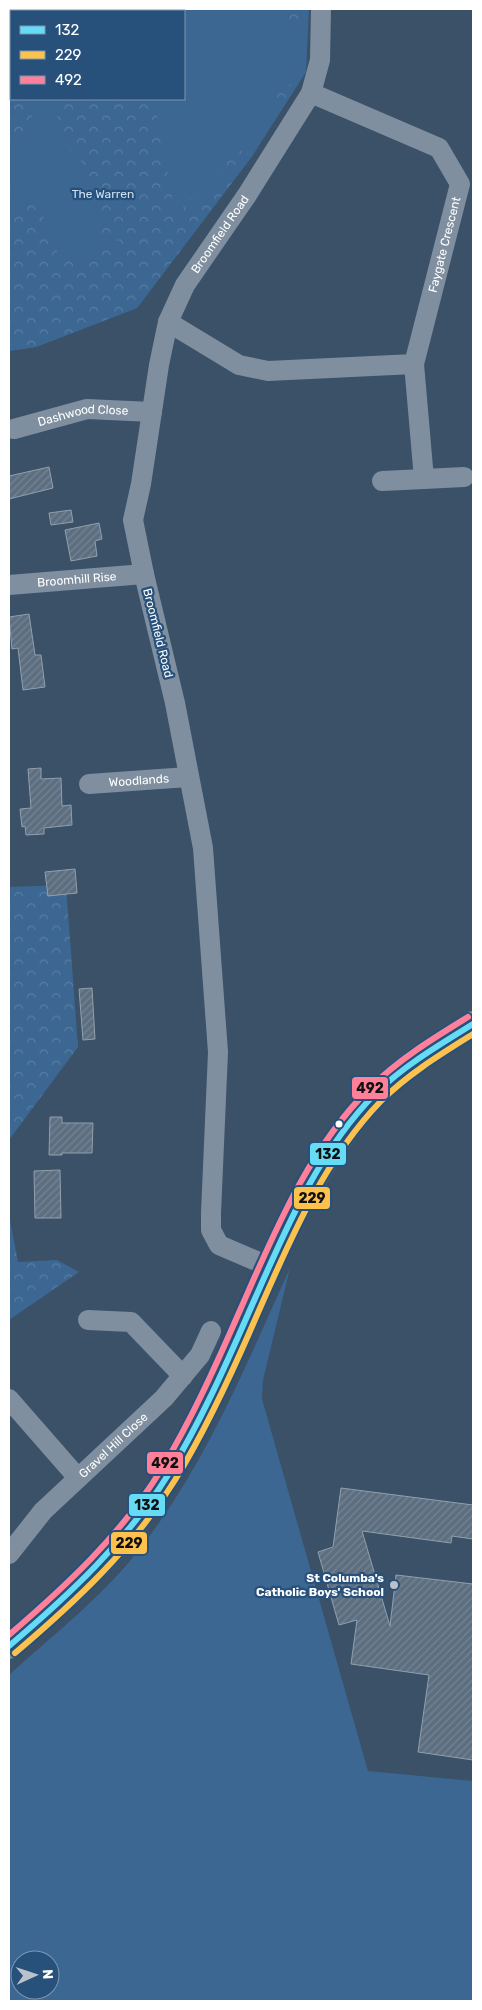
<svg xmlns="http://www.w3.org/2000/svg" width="482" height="2010" font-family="Rubik,sans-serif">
	<defs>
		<pattern id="forest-crowns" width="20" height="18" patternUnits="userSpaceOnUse" patternTransform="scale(1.25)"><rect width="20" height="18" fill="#3b6792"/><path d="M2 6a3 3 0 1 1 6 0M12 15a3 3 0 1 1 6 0" fill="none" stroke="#587ea2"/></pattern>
		<pattern id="building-hatch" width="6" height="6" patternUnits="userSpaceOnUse" patternTransform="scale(1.25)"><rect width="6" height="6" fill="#5c6e80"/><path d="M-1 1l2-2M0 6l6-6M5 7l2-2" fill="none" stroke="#748493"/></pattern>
	</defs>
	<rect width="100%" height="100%" fill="#3a5168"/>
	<!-- green -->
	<g fill="#3b6792" fill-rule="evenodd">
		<path d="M9 9H309L306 72 253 155 137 308 36 347 9 351ZM11 11H184V99H11Z"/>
		<path d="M290 1268 263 1380 262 1399 368 1771 473 1781V2001H9V1675C54 1634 105 1595 142 1546 207 1462 247 1363 290 1268ZM20 1960H50V1990H20Z"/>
	</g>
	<!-- forest -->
	<g fill="url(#forest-crowns)">
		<path d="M54 9H133V11H56Z"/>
		<path d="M290 9H305L302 26 292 32 284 19Z"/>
		<path d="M290 80 291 95 279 103 271 94 276 83Z"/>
		<path d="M9 83 11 88V99H28L33 119 18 146 9 149Z"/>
		<path d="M68 99H154L177 224 182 209 190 198 205 199 223 175 219 164 228 147 253 155 137 308 36 347 9 351V217L18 206 30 201 51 227 58 255 90 257 121 241 100 237 92 233 96 227 111 221 96 207 95 187 83 175 80 155 65 147 57 118Z"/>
		<path d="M9 170 19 186 16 196 9 198Z"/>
		<path d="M66 885 78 1047 9 1140V887Z"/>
		<path d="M9 1215 18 1262 57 1260 79 1272 9 1320Z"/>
	</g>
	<!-- building -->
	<g fill="url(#building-hatch)" stroke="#91a0ae">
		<path d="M49 467 53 488 9 499V476Z"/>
		<path d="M71 510 73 522 51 525 49 513Z"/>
		<path d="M99 523 102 539 95 541 97 556 71 561 65 530Z"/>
		<path d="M29 614 35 655H41L45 687 23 690 18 648 12 649 9 617Z"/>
		<path d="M41 768V779L61 778 62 806 71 805 72 825 44 828V834L26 835 25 826 22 827 20 809 31 808 28 769Z"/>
		<path d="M75 869 77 893 48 896 45 872Z"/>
		<path d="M92 988 95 1039 83 1040 79 989Z"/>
		<path d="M50 1117H62V1123H93L92 1153H62V1155H49Z"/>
		<path d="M60 1170 61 1218H35L34 1171Z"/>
		<path d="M341 1488 473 1505V1539L452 1536 451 1543 362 1531 390 1626 396 1575 473 1584V1760L418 1752 429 1675 351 1664 357 1620 339 1625 318 1552 333 1547Z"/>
	</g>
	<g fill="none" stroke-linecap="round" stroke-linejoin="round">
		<!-- minor -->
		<g stroke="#7f8f9f" stroke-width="20">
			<path id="s1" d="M168 322 239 365 268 371 414 364 460 184 439 148 311 93"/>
			<path id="s2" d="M14 429 87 409 152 412"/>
			<path d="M424 479 464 477"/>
			<path d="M382 481 424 479 414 364"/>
			<path id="s3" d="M9 585 144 574"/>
			<path id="s4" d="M89 784 188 777"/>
			<path id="s5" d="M268 1266 219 1245 211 1230V1213L218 1052 203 848 175 703 144 574 133 520 141 484 159 365 168 322 185 285 247 195 311 93 320 60 321 9"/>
			<path d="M88 1320 131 1322 183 1376"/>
			<path d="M9 1399 78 1478"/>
			<path id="s6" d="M9 1554 43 1511 164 1398 200 1355 211 1331"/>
		</g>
		<!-- major -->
		<path stroke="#7e8d9e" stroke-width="26" d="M9 1646C69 1596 127 1543 168 1475 197 1426 223 1372 246 1319 254 1302 260 1285 268 1268 292 1214 325 1153 363 1108 394 1071 434 1048 473 1024"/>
		<!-- bus-1 casing -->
		<g stroke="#27507b" stroke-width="10">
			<path id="bus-1" d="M9 1646C69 1595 126 1542 168 1475 200 1423 225 1367 249 1312 283 1236 316 1153 376 1093 405 1065 439 1045 473 1024"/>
		</g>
		<!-- bus-2 casing -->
		<g stroke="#27507b" stroke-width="10">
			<path id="bus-2" d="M15 1653C75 1602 133 1548 175 1480 207 1428 233 1371 257 1315 290 1240 323 1161 381 1101 408 1074 441 1054 473 1034"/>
		</g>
		<!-- bus-3 casing -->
		<g stroke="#27507b" stroke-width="10">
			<path id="bus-3" d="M9 1635C66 1586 121 1535 161 1470 192 1419 217 1363 241 1308 275 1231 309 1148 370 1088 399 1059 434 1038 468 1017"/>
		</g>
		<!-- bus-1 -->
		<use href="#bus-1" stroke="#66dbf5" stroke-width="6"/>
		<!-- bus-2 -->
		<use href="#bus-2" stroke="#fcc24d" stroke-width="6"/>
		<!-- bus-3 -->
		<use href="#bus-3" stroke="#ff8098" stroke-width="6"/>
	</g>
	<!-- markers -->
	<circle fill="#fff" stroke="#27507b" stroke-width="2" cx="339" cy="1124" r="4.5"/>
	<circle fill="#bac2ca" stroke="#27507b" stroke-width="2" cx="394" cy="1585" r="5"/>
	<g text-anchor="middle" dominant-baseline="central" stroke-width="4.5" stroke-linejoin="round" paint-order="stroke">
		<!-- park labels -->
		<g font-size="12" fill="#cde1f3" stroke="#27507b">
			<text x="103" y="194">The Warren</text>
		</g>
		<!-- street labels -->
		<g font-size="12" fill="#fff" stroke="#27507b">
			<text stroke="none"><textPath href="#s5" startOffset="1092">Broomfield Road</textPath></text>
			<text stroke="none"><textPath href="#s1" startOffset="382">Faygate Crescent</textPath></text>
			<text stroke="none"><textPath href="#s2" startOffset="71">Dashwood Close</textPath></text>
			<text stroke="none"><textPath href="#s3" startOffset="68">Broomhill Rise</textPath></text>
			<text transform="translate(158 633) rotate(76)">Broomfield Road</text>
			<text stroke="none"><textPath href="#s4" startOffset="50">Woodlands</textPath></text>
			<text stroke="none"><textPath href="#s6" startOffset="151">Gravel Hill Close</textPath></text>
		</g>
		<!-- poi labels -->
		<g font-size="12" font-weight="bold" fill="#fff" stroke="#27507b" text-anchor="end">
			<text x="384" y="1578">St Columba's<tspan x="384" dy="14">Catholic Boys' School</tspan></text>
		</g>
	</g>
	<g stroke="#27507b" stroke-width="2">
		<rect x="351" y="1076" width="38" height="24" rx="5" fill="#ff8098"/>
		<rect x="309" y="1142" width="38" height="24" rx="5" fill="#66dbf5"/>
		<rect x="293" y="1186" width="38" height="24" rx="5" fill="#fcc24d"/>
		<rect x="146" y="1451" width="38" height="24" rx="5" fill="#ff8098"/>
		<rect x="128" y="1493" width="38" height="24" rx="5" fill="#66dbf5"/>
		<rect x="110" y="1531" width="38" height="24" rx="5" fill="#fcc24d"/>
	</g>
	<g font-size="14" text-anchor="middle" font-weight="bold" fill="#111">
		<text x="370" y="1093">492</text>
		<text x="328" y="1159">132</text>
		<text x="312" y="1203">229</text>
		<text x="165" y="1468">492</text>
		<text x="147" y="1510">132</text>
		<text x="129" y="1548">229</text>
	</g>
	<!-- border -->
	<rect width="482" height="2010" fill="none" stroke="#ffffff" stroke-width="20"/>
	<!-- legend -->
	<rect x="10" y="10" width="175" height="90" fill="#27507b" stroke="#7d96b0"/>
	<rect x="20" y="26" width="25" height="8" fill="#66dbf5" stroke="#7d96b0"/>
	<text x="55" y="35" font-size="15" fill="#ffffff">132</text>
	<rect x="20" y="51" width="25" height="8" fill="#fcc24d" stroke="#7d96b0"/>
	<text x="55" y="60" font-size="15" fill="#ffffff">229</text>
	<rect x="20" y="76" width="25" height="8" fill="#ff8098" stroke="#7d96b0"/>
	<text x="55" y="85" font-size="15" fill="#ffffff">492</text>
	<!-- north arrow -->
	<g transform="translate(35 1975) rotate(87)"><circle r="24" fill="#27507b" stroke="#7d96b0"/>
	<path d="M0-4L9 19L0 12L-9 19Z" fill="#bac2ca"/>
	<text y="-8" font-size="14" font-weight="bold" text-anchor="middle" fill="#ffffff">N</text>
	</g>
</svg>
